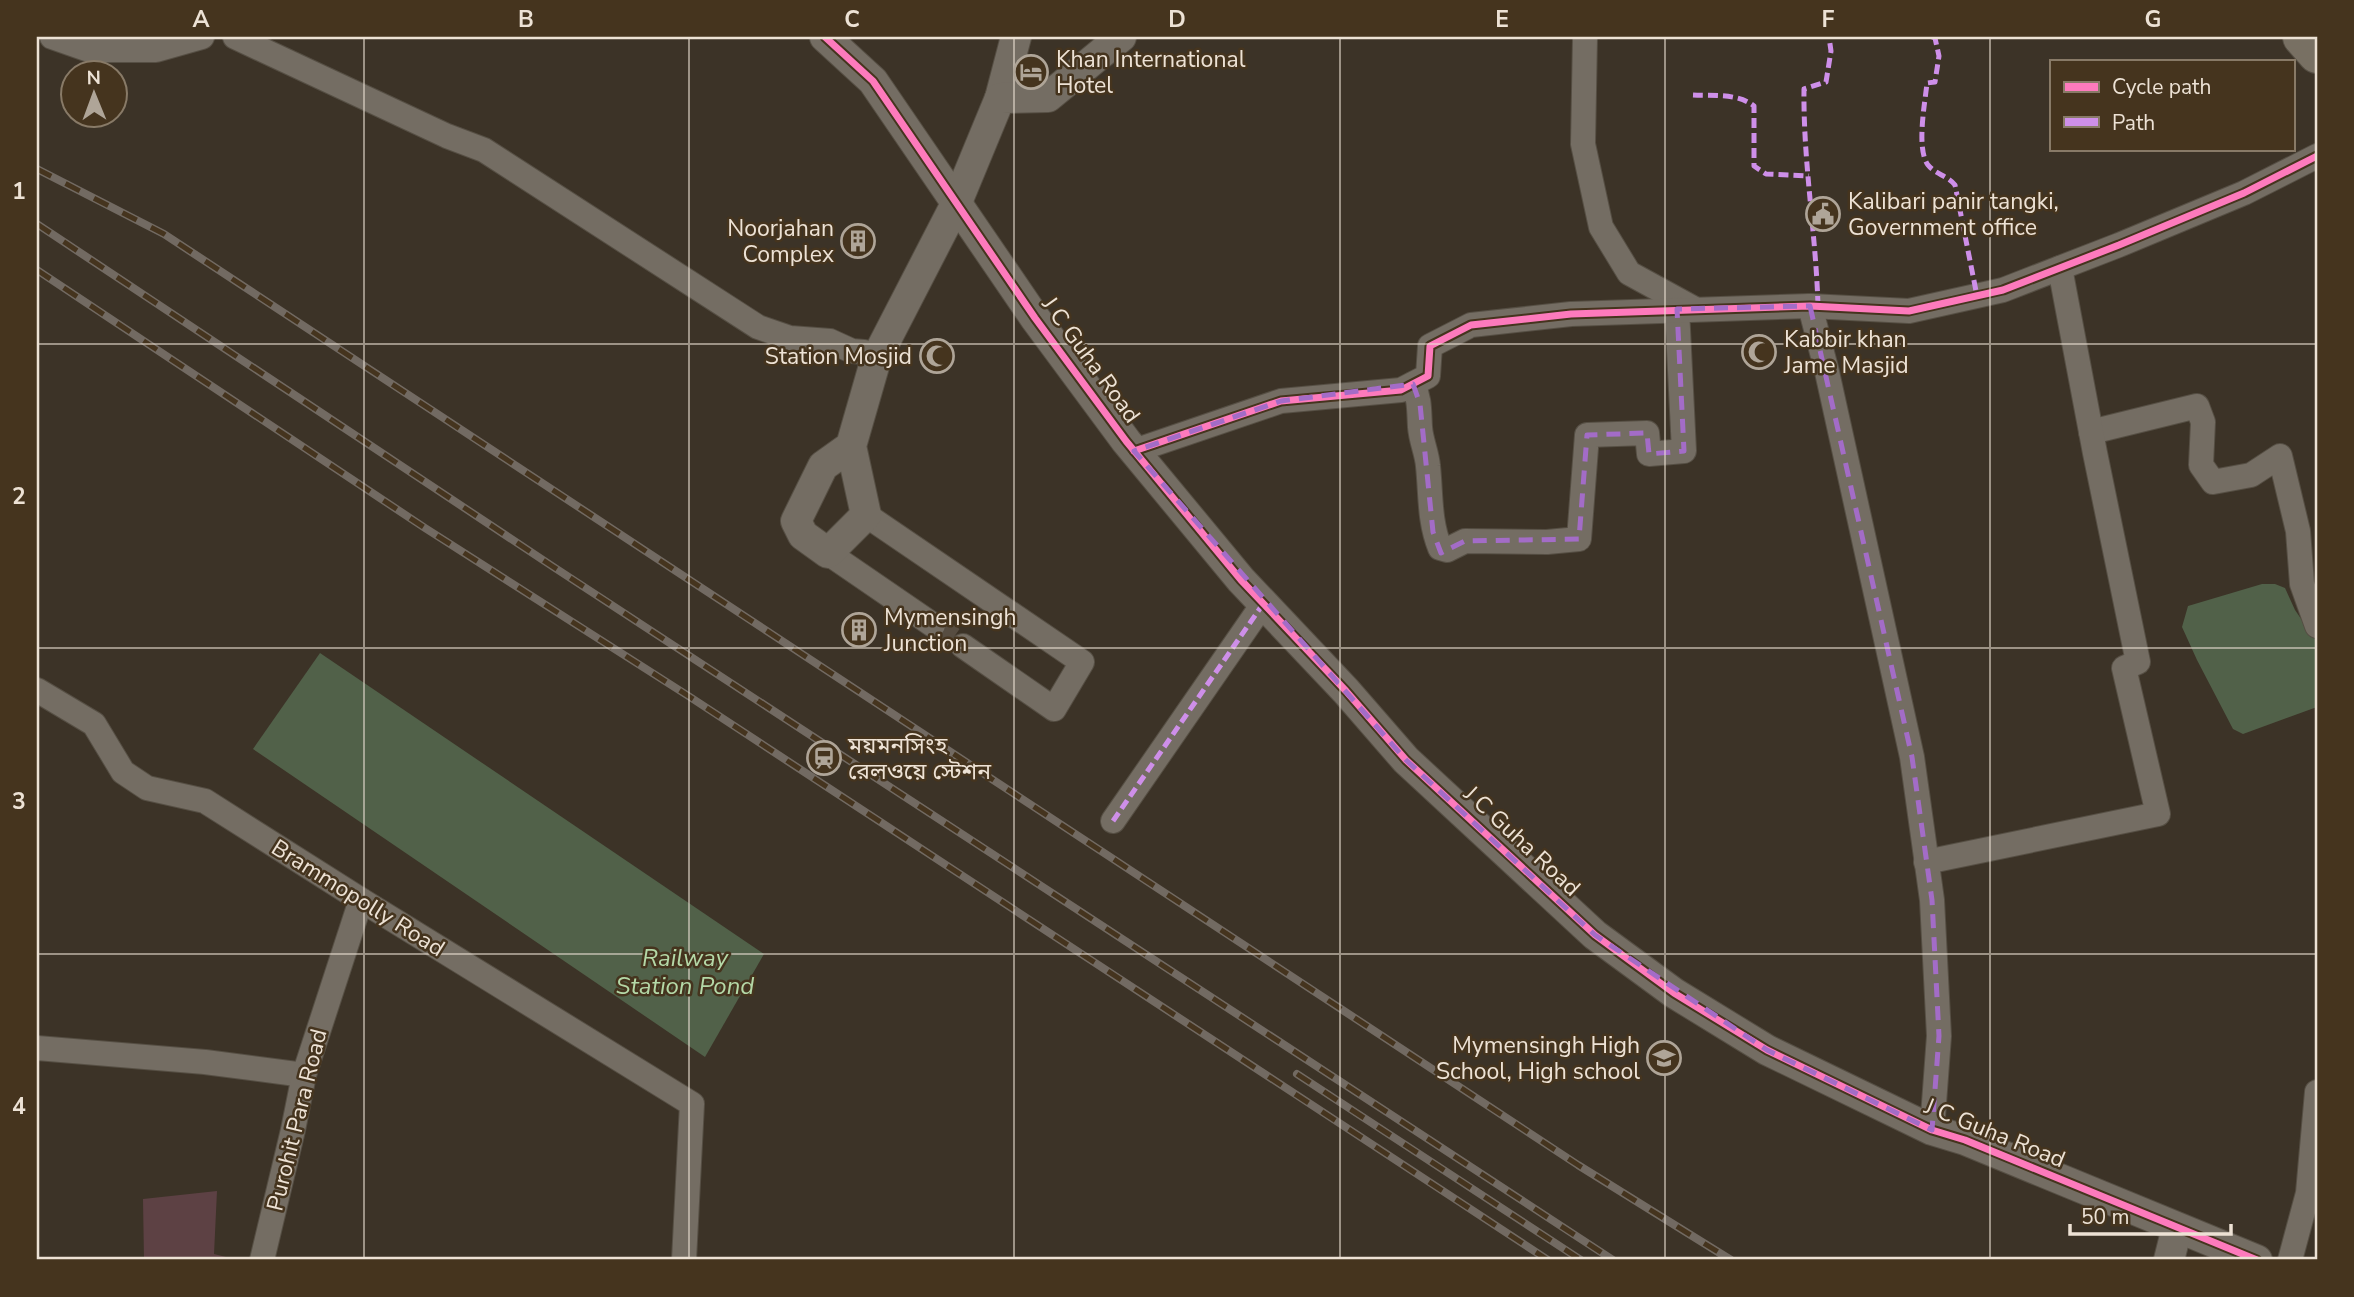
<svg xmlns="http://www.w3.org/2000/svg" width="2354" height="1297" font-family="'Nunito Sans','Noto Sans Bengali',sans-serif">
	<rect width="100%" height="100%" fill="#3c3327"/>
	<!-- green -->
	<path fill="#5d4144" d="M217 1191 214 1254 238 1260H144L143 1199Z"/>
	<!-- water -->
	<g fill="#516149">
		<path d="M2262 584H2275L2285 588 2295 610 2317 642V707L2243 734 2233 729 2197 660 2182 627 2188 606Z"/>
		<path d="M320 653 764 954 705 1057 253 749Z"/>
	</g>
	<g fill="none" stroke-linecap="round" stroke-linejoin="round">
		<!-- minor-tunnel -->
		<path stroke="#574d41" stroke-width="24" stroke-dasharray="24 12" stroke-linecap="butt" d="M933 625 963 646"/>
		<!-- minor casing -->
		<g stroke="#564f44" stroke-width="26">
			<g id="minor">
				<path d="M52 37 89 50H156L202 37"/>
				<path d="M235 37 447 136 484 150 758 327 790 338 830 341 852 351 864 352 876 359"/>
				<path d="M1585 37 1583 144 1601 227 1629 273 1693 308"/>
				<path d="M1810 306 1827 372 1912 757 1932 900 1939 1036 1932 1130"/>
				<path d="M1413 384C1420 399 1419 411 1420 427 1421 441 1427 453 1428 466 1431 494 1429 521 1440 548L1447 550 1465 541 1547 542 1579 539 1587 435 1647 433 1649 454 1684 451 1677 309"/>
				<path d="M2091 432 2197 406 2203 422 2201 465 2213 482 2251 475 2280 456 2298 531 2302 584 2317 626"/>
				<path d="M1134 451 1281 401 1401 390 1428 376 1430 346 1471 325 1571 314 1810 306 1909 311 2003 290 2119 245 2244 193 2317 156"/>
				<path d="M866 515 1082 662 1054 709 963 646"/>
				<path d="M828 553 933 625"/>
				<path d="M37 690 94 724 123 772 147 788 205 801 361 900 692 1104 684 1260"/>
				<path d="M1113 821 1263 604"/>
				<path d="M1926 862 2158 814 2124 668 2138 662 2095 453 2060 268"/>
				<path d="M37 1048 205 1062 304 1075"/>
				<path d="M262 1260 293 1130 304 1075 361 900"/>
				<path d="M2290 1260 2308 1193 2317 1092"/>
			</g>
		</g>
		<!-- tertiary casing -->
		<g stroke="#564f44" stroke-width="32">
			<g id="tertiary">
				<path d="M825 37 873 81 1035 318 1126 441 1241 580 1346 691 1406 760 1595 935 1674 993 1767 1050 1932 1130 1965 1140 2257 1260"/>
				<path d="M1000 98 1016 37"/>
				<path d="M851 446 823 466 796 521 803 535 828 553 866 515 851 446 876 359 957 202 1000 98 1048 97 1121 37"/>
				<path d="M2169 1260 2177 1228"/>
			</g>
		</g>
		<!-- primary casing -->
		<g stroke="#564f44" stroke-width="40">
			<path id="primary" d="M2302 37 2317 54"/>
		</g>
		<!-- minor -->
		<use href="#minor" stroke="#746d63" stroke-width="24"/>
		<!-- tertiary -->
		<use href="#tertiary" stroke="#746d63" stroke-width="30"/>
		<!-- primary -->
		<use href="#primary" stroke="#787063" stroke-width="38"/>
		<!-- rail casing -->
		<g stroke="#726a62" stroke-width="8">
			<g id="rail">
				<path d="M37 169 164 234 1578 1165 1731 1260"/>
				<path d="M37 224 552 566 1613 1260"/>
				<path d="M37 270 425 528 690 697 1548 1260"/>
				<path d="M1297 1074 1581 1260"/>
			</g>
		</g>
		<!-- rail -->
		<use href="#rail" stroke="#45341e" stroke-width="5" stroke-dasharray="16" stroke-linecap="butt"/>
		<!-- quiet -->
		<g stroke="#ce8fe9" stroke-width="5" stroke-dasharray="10 5" stroke-linecap="butt">
			<path d="M1932 37 1935 38 1939 56 1935 82 1927 83C1925 103 1916 149 1928 165 1935 174 1948 176 1955 185L1977 296"/>
			<path d="M1693 95C1712 96 1738 93 1754 106V166L1766 174 1809 176"/>
			<path d="M1818 306C1816 234 1803 161 1804 89L1826 82 1831 51 1829 37"/>
			<path d="M1113 821 1263 604"/>
		</g>
		<!-- cycleway casing -->
		<g stroke="#45341e" stroke-width="11">
			<g id="cycleway">
				<path d="M825 37 873 81 1035 318 1126 441 1241 580 1346 691 1406 760 1595 935 1674 993 1767 1050 1932 1130 1965 1140 2257 1260"/>
				<path d="M1134 451 1281 401 1401 390 1428 376 1430 346 1471 325 1571 314 1810 306 1909 311 2003 290 2119 245 2244 193 2317 156"/>
			</g>
		</g>
		<!-- cycleway -->
		<use href="#cycleway" stroke="#fd7abc" stroke-width="7"/>
	</g>
	<!-- marked area -->
	<path fill="none" stroke="#a36cc7" stroke-width="5" stroke-dasharray="14 9" stroke-linejoin="round" d="M1810 306 1912 757 1932 900 1939 1036 1932 1130 1767 1050 1595 935 1406 760 1134 451 1281 401 1413 384 1420 404 1433 532 1441 553 1465 541 1579 539 1587 435 1647 433 1649 454 1684 451 1677 309Z"/>
	<!-- grid -->
	<path fill="none" stroke="#ede2d5" stroke-width="2" stroke-opacity="0.55" d="M364 37V1260M689 37V1260M1014 37V1260M1340 37V1260M1665 37V1260M1990 37V1260M37 344H2317M37 648H2317M37 954H2317"/>
	<!-- icons -->
	<defs>
		<g id="hotel-ring" transform="scale(1.75)"><circle r="9.5" fill="#45341e" stroke="#afa598" stroke-width="1.5"/><path d="M-6-4.5h1.5V1H6V5H4.5V3h-9V5H-6ZM-4 0a1.8 1.8 0 1 1 3.6 0ZM.5 0V-2.5h3Q6-2.5 6 0Z" fill="#afa598"/></g>
		<g id="civic-ring" transform="scale(1.75)"><circle r="9.5" fill="#45341e" stroke="#afa598" stroke-width="1.5"/><path d="M-.6-6.5H3V-4.5H.6V-3L4-1V1h2V6H-6V1h2V-1L-.6-3ZM-1.2 2.5V6h2.4V2.5Z" fill="#afa598"/></g>
		<g id="building-ring" transform="scale(1.75)"><circle r="9.5" fill="#45341e" stroke="#afa598" stroke-width="1.5"/><path d="M-4-6H4V6H1V3H-1V6H-4ZM-2.5-4.3h1.7v1.8h-1.7ZM.8-4.3h1.7v1.8H.8ZM-2.5-1h1.7V.8h-1.7ZM.8-1h1.7V.8H.8Z" fill="#afa598"/></g>
		<g id="mosque-ring" transform="scale(1.75)"><circle r="9.5" fill="#45341e" stroke="#afa598" stroke-width="1.5"/><path d="M3.5-4.9A6 6 0 1 0 3.5 4.9A5 5 0 1 1 3.5-4.9Z" fill="#afa598"/></g>
		<g id="station-ring" transform="scale(1.75)"><circle r="9.5" fill="#45341e" stroke="#afa598" stroke-width="1.5"/><path d="M-3-6H3Q5-6 5-4V2Q5 4 3 4L4.5 6H3L1.5 4h-3L-3 6H-4.5L-3 4Q-5 4-5 2V-4Q-5-6-3-6ZM-3.5-4v3h7v-3ZM-3.5 1v1.5H-2V1ZM2 1v1.5H3.5V1Z" fill="#afa598"/></g>
		<g id="school-ring" transform="scale(1.75)"><circle r="9.5" fill="#45341e" stroke="#afa598" stroke-width="1.5"/><path d="M0-5L7-2L0 1L-7-2ZM-4 1L0 2.5L4 1V4Q0 6-4 4Z" fill="#afa598"/></g>
	</defs>
	<g fill-rule="evenodd">
		<use href="#hotel-ring" x="1031" y="72"/>
		<use href="#civic-ring" x="1823" y="214"/>
		<use href="#building-ring" x="858" y="241"/>
		<use href="#mosque-ring" x="1759" y="352"/>
		<use href="#mosque-ring" x="937" y="356"/>
		<use href="#building-ring" x="859" y="630"/>
		<use href="#station-ring" x="824" y="758"/>
		<use href="#school-ring" x="1664" y="1058"/>
	</g>
	<g text-anchor="middle" dominant-baseline="central" stroke-width="5" stroke-linejoin="round" paint-order="stroke">
		<!-- poi labels -->
		<g font-size="23" fill="#ede2d5" stroke="#45341e" text-anchor="start">
			<text x="1056" y="59">Khan International<tspan x="1056" dy="26">Hotel</tspan></text>
			<text x="1848" y="201">Kalibari panir tangki,<tspan x="1848" dy="26">Government office</tspan></text>
			<text x="834" y="228" text-anchor="end">Noorjahan<tspan x="834" dy="26">Complex</tspan></text>
			<text x="1784" y="339">Kabbir khan<tspan x="1784" dy="26">Jame Masjid</tspan></text>
			<text x="912" y="356" text-anchor="end">Station Mosjid</text>
			<text x="884" y="617">Mymensingh<tspan x="884" dy="26">Junction</tspan></text>
			<text x="848" y="745">ময়মনসিংহ<tspan x="848" dy="26">রেলওয়ে স্টেশন</tspan></text>
			<text x="1640" y="1045" text-anchor="end">Mymensingh High<tspan x="1640" dy="26">School, High school</tspan></text>
		</g>
		<!-- street labels -->
		<g font-size="23" fill="#ede2d5" stroke="#45341e">
			<text transform="translate(1091 360) rotate(54)">J C Guha Road</text>
			<text transform="translate(1522 841) rotate(43)">J C Guha Road</text>
			<text transform="translate(358 898) rotate(32)">Brammopolly Road</text>
			<text transform="translate(297 1120) rotate(-76)">Purohit Para Road</text>
			<text transform="translate(1995 1133) rotate(22)">J C Guha Road</text>
		</g>
		<!-- water labels -->
		<g font-size="24" font-style="italic" fill="#b4d8a7" stroke="#45341e">
			<text x="685" y="958">Railway<tspan x="685" dy="28">Station Pond</tspan></text>
		</g>
	</g>
	<!-- border -->
	<rect width="2354" height="1297" fill="none" stroke="#45341e" stroke-width="77"/>
	<!-- legend -->
	<rect x="2050" y="60" width="245" height="91" fill="#45341e" stroke="#887a67" stroke-width="2"/>
	<rect x="2064" y="82" width="35" height="10" fill="#fd7abc" stroke="#887a67" stroke-width="2"/>
	<text x="2112" y="94" font-size="21" fill="#ede2d5">Cycle path</text>
	<rect x="2064" y="117" width="35" height="10" fill="#ce8fe9" stroke="#887a67" stroke-width="2"/>
	<text x="2112" y="130" font-size="21" fill="#ede2d5">Path</text>
	<!-- north arrow -->
	<g transform="translate(94 94) rotate(359)"><circle r="33" fill="#45341e" stroke="#887a67" stroke-width="2"/>
	<path d="M0-5L12 26L0 18L-12 26Z" fill="#afa598"/>
	<text y="-10" font-size="19" font-weight="bold" text-anchor="middle" fill="#ede2d5">N</text>
	</g>
	<!-- scale -->
	<path d="M2070 1224v10h161v-10" fill="none" stroke="#ede2d5" stroke-width="3.5"/>
	<text x="2081" y="1224" font-size="21" fill="#ede2d5" stroke="#45341e" stroke-width="5" paint-order="stroke">50 m</text>
	<rect x="38" y="38" width="2278" height="1220" fill="none" stroke="#ede2d5" stroke-width="2.5"/>
	<g font-size="23" text-anchor="middle" font-weight="bold" fill="#ede2d5">
		<text x="201" y="27">A</text>
		<text x="526" y="27">B</text>
		<text x="852" y="27">C</text>
		<text x="1177" y="27">D</text>
		<text x="1502" y="27">E</text>
		<text x="1828" y="27">F</text>
		<text x="2153" y="27">G</text>
		<text x="19" y="199">1</text>
		<text x="19" y="504">2</text>
		<text x="19" y="809">3</text>
		<text x="19" y="1114">4</text>
	</g>
</svg>
